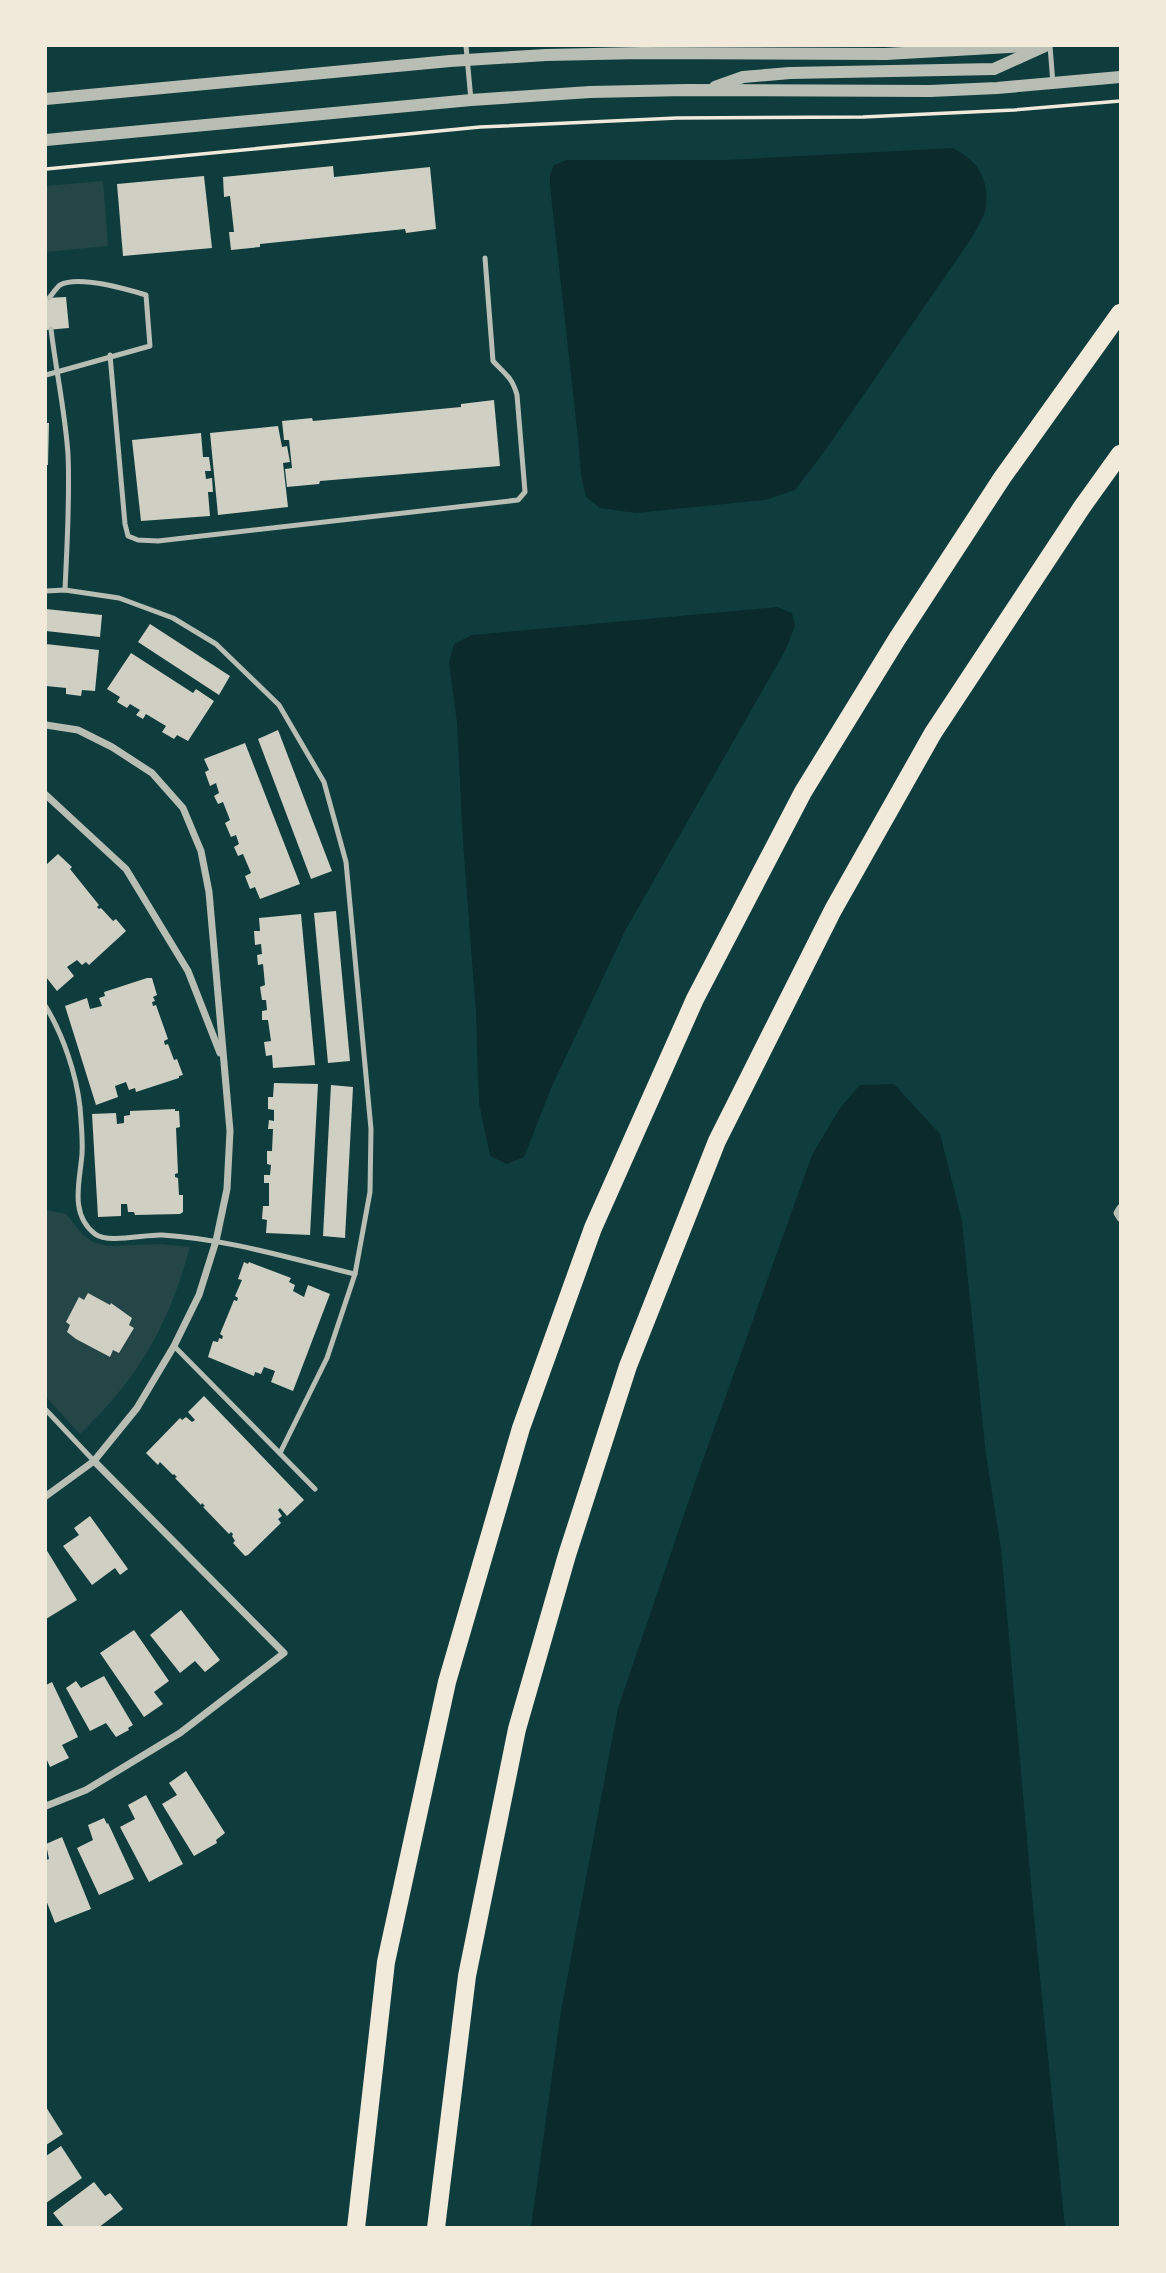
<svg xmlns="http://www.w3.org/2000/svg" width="1166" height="2273" font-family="'Alegreya Sans',sans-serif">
	<rect width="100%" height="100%" fill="#0f3d3e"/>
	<!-- green -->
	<g fill="#244646">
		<path d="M103 181 108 246 46 252V186Z"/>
		<path d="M46 1210 66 1214 82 1234 93 1242 108 1246 161 1244 190 1247C168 1326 140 1376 80 1434L46 1397Z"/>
	</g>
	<!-- water -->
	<g fill="#0a2a2b">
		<path d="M953 148C977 161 989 177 986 206 985 216 977 227 973 236L827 448 795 490 765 500 636 513 600 508 586 497 581 475 578 438 550 186V175L554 165 567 160H726Z"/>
		<path d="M777 607 792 613 795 626 785 651 626 929 552 1086 524 1157 507 1164 490 1156 479 1103 476 1014 463 842 457 723 449 662 454 644 472 635Z"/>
		<path d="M894 1084 940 1134 962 1221 986 1455 1001 1548 1034 1917 1065 2227H531L561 2011 618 1708 700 1468 812 1155 840 1108 860 1085Z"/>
	</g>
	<!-- building -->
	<g fill="#cfcfc3">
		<path d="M333 166 334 177 430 167 436 229 406 233 405 229 260 244V247L231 250 229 232H234L230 196 224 197 223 177Z"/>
		<path d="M204 176 212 248 123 256 117 184Z"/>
		<path d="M66 297 69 328 46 330V298Z"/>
		<path d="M494 400 500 466 320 481 319 484 287 487 285 469 292 468 289 440H284L282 421 312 418 313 421 461 407V404Z"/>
		<path d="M46 423H49L48 465H46Z"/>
		<path d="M278 426 282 447 287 446 290 462 283 463 288 507 218 515 210 433Z"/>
		<path d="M201 433 203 457H209L211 471H205L206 479 212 478 213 492H208L210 516 141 521 132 440Z"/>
		<path d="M46 609 102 615 100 637 46 631Z"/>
		<path d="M150 624 230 676 219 695 138 642Z"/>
		<path d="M46 644 99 650 95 691 82 690 81 696 66 694V688L46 686Z"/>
		<path d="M131 653 193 693 196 689 214 701 188 741 177 735 174 739 162 732 166 726 146 714 143 719 136 715 140 710 130 704 127 708 117 702 120 697 107 689Z"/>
		<path d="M278 730 332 871 311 879 258 739Z"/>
		<path d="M245 743 300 884 260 899 255 887 250 889 245 876 251 873 243 854 238 856 234 847 239 844 236 835 231 837 225 823 230 820 223 802 218 804 214 796 219 793 216 783 210 786 205 772 209 770 204 759Z"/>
		<path d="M58 854 72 867 70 869 99 905 97 907 99 909 101 908 113 921 116 919 126 931 89 965 86 962 82 965 77 960 67 967 74 976 57 991 46 977V865Z"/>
		<path d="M336 911 350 1061 328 1063 314 913Z"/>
		<path d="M301 914 315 1065 273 1068 272 1055 266 1056 264 1042 271 1041 268 1020H262V1011L267 1010 266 1000H262L260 987 265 985 263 964 258 965 257 955 262 954 261 944 255 945 254 931H260L259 918Z"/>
		<path d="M147 978H152L157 995 153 997 155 1001 152 1002 153 1006 156 1005 168 1039 164 1041 165 1045 168 1044 174 1060 177 1059 183 1075 179 1076V1078L136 1092 135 1088 129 1090 126 1082 115 1086 118 1097 96 1105 65 1006 87 998 90 1009 102 1006 99 998 105 996 104 992Z"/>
		<path d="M274 1083 318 1084 310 1235 266 1233 267 1220 262 1219 263 1206H269V1183H264V1175H270L271 1165 267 1164V1151H272L273 1129H268L269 1120 274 1121V1110L268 1109V1097H273Z"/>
		<path d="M331 1085 353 1087 345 1238 323 1236Z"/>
		<path d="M175 1109V1111H179L180 1127 176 1128 178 1173 175 1174V1177L178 1178 179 1195H183V1212L180 1214 135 1215 134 1212H128L127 1204H121V1216L98 1217 92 1114 116 1113 117 1124 124 1123V1116L130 1115V1111Z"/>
		<path d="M244 1262 248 1264 249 1262 291 1278 289 1282 295 1285 293 1291 304 1297 308 1285 330 1294 293 1391 271 1382 275 1371 264 1367 261 1374 255 1372 254 1376 208 1357 213 1341 218 1342 219 1338 222 1339 223 1336 220 1334 234 1300 237 1301 238 1298 235 1296 242 1280 238 1279Z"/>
		<path d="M88 1293 110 1305 111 1303 132 1318 129 1325 134 1328 119 1353 113 1350 110 1357 76 1339 67 1332 70 1325 66 1322 79 1297 84 1300Z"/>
		<path d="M204 1396 304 1500 287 1516 280 1508 278 1510 282 1516 278 1519 281 1523 248 1555 245 1556 233 1543 235 1541 232 1536 233 1534 231 1532 229 1534 203 1507 205 1506 202 1503 201 1505 175 1478 177 1477 174 1474 173 1475 160 1462 158 1465 146 1453 180 1418 182 1420 186 1417 192 1422 195 1420 188 1412Z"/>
		<path d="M90 1516 128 1569 120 1575 115 1568 92 1585 63 1546 79 1535 74 1528Z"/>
		<path d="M46 1549 77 1600 46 1619Z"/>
		<path d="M181 1610 220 1660 205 1672 195 1661 180 1673 150 1635Z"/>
		<path d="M134 1630 169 1681 154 1692 163 1704 144 1717 100 1653Z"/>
		<path d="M104 1676 133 1725 128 1728 129 1730 116 1737 106 1723 90 1731 66 1688 76 1681 81 1688Z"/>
		<path d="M52 1682 78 1737 62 1745 69 1758 50 1767 46 1758V1685Z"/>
		<path d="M186 1771 225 1833 216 1840 217 1843 194 1856 162 1804 177 1795 169 1783Z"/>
		<path d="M146 1795 183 1864 149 1882 120 1827 135 1819 128 1805Z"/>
		<path d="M104 1818 107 1824 108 1823 134 1879 99 1895 77 1848 93 1840 88 1825Z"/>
		<path d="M62 1837 91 1909 55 1923 46 1900V1860L49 1859 46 1844Z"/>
		<path d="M46 2107 63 2134 46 2145Z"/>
		<path d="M61 2146 82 2178 46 2203V2156Z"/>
		<path d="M94 2182 105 2196 110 2193 123 2209 98 2228H65L53 2213Z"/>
	</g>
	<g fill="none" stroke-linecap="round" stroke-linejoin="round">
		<!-- path -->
		<path stroke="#f1e9da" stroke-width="3.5" d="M46 169 480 127 677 118 863 117 1014 110 1120 101"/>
		<!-- service -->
		<g stroke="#b8beb3" stroke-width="5">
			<path d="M466 46 471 100"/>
			<path d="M1050 46 1053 84"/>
			<path d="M51 329C56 371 65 411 68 454 70 499 67 544 65 590"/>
			<path d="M110 355 125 524 128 536 138 540 158 541 518 500 525 492 517 395C512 377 505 374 493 361L485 258"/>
			<path d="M46 375 150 346 146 295C126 289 79 275 60 285 56 288 52 295 49 298"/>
			<path d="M46 591 65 590 119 598 173 618 216 644 279 705 324 782 346 862 371 1129 370 1192 355 1274 327 1358 280 1453"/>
			<path d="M46 1007C63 1035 76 1073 80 1107 81 1122 83 1139 82 1154 80 1181 69 1214 95 1234 108 1244 146 1234 162 1235 228 1239 292 1259 355 1274"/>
			<path d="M174 1346 315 1489"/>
			<path d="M46 1410 94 1461"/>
		</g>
		<!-- minor -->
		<g stroke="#b8beb3" stroke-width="7">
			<path d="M46 725 78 730 112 747 152 773 183 808 201 851 209 892 230 1131 227 1189 216 1241 199 1295 174 1346 137 1408 94 1461 46 1496"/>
			<path d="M46 795 126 869 188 971 220 1053"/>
			<path d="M1120 1208 1117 1213 1120 1218"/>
			<path d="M46 1806 86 1790 180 1733 284 1653 94 1461"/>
		</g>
		<!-- tertiary -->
		<g stroke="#b8beb3" stroke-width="12">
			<path d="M715 87 743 77 790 73 994 69 1045 46"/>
			<path d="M46 99 450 61 546 55 642 53 886 54 1026 46"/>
			<path d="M46 140 471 100 590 92 686 90 930 91 997 88 1120 77"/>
		</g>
		<!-- motorway -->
		<g stroke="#f1e9da" stroke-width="18">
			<path d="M356 2228 386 1962 447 1682 521 1428 593 1228 695 999 803 792 897 639 1002 478 1120 313"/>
			<path d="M436 2228 467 1976 517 1729 567 1555 628 1366 717 1141 833 910 933 733 1082 507 1120 454"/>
		</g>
	</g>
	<!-- border -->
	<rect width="1166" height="2273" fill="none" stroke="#f1e9da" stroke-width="94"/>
</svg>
